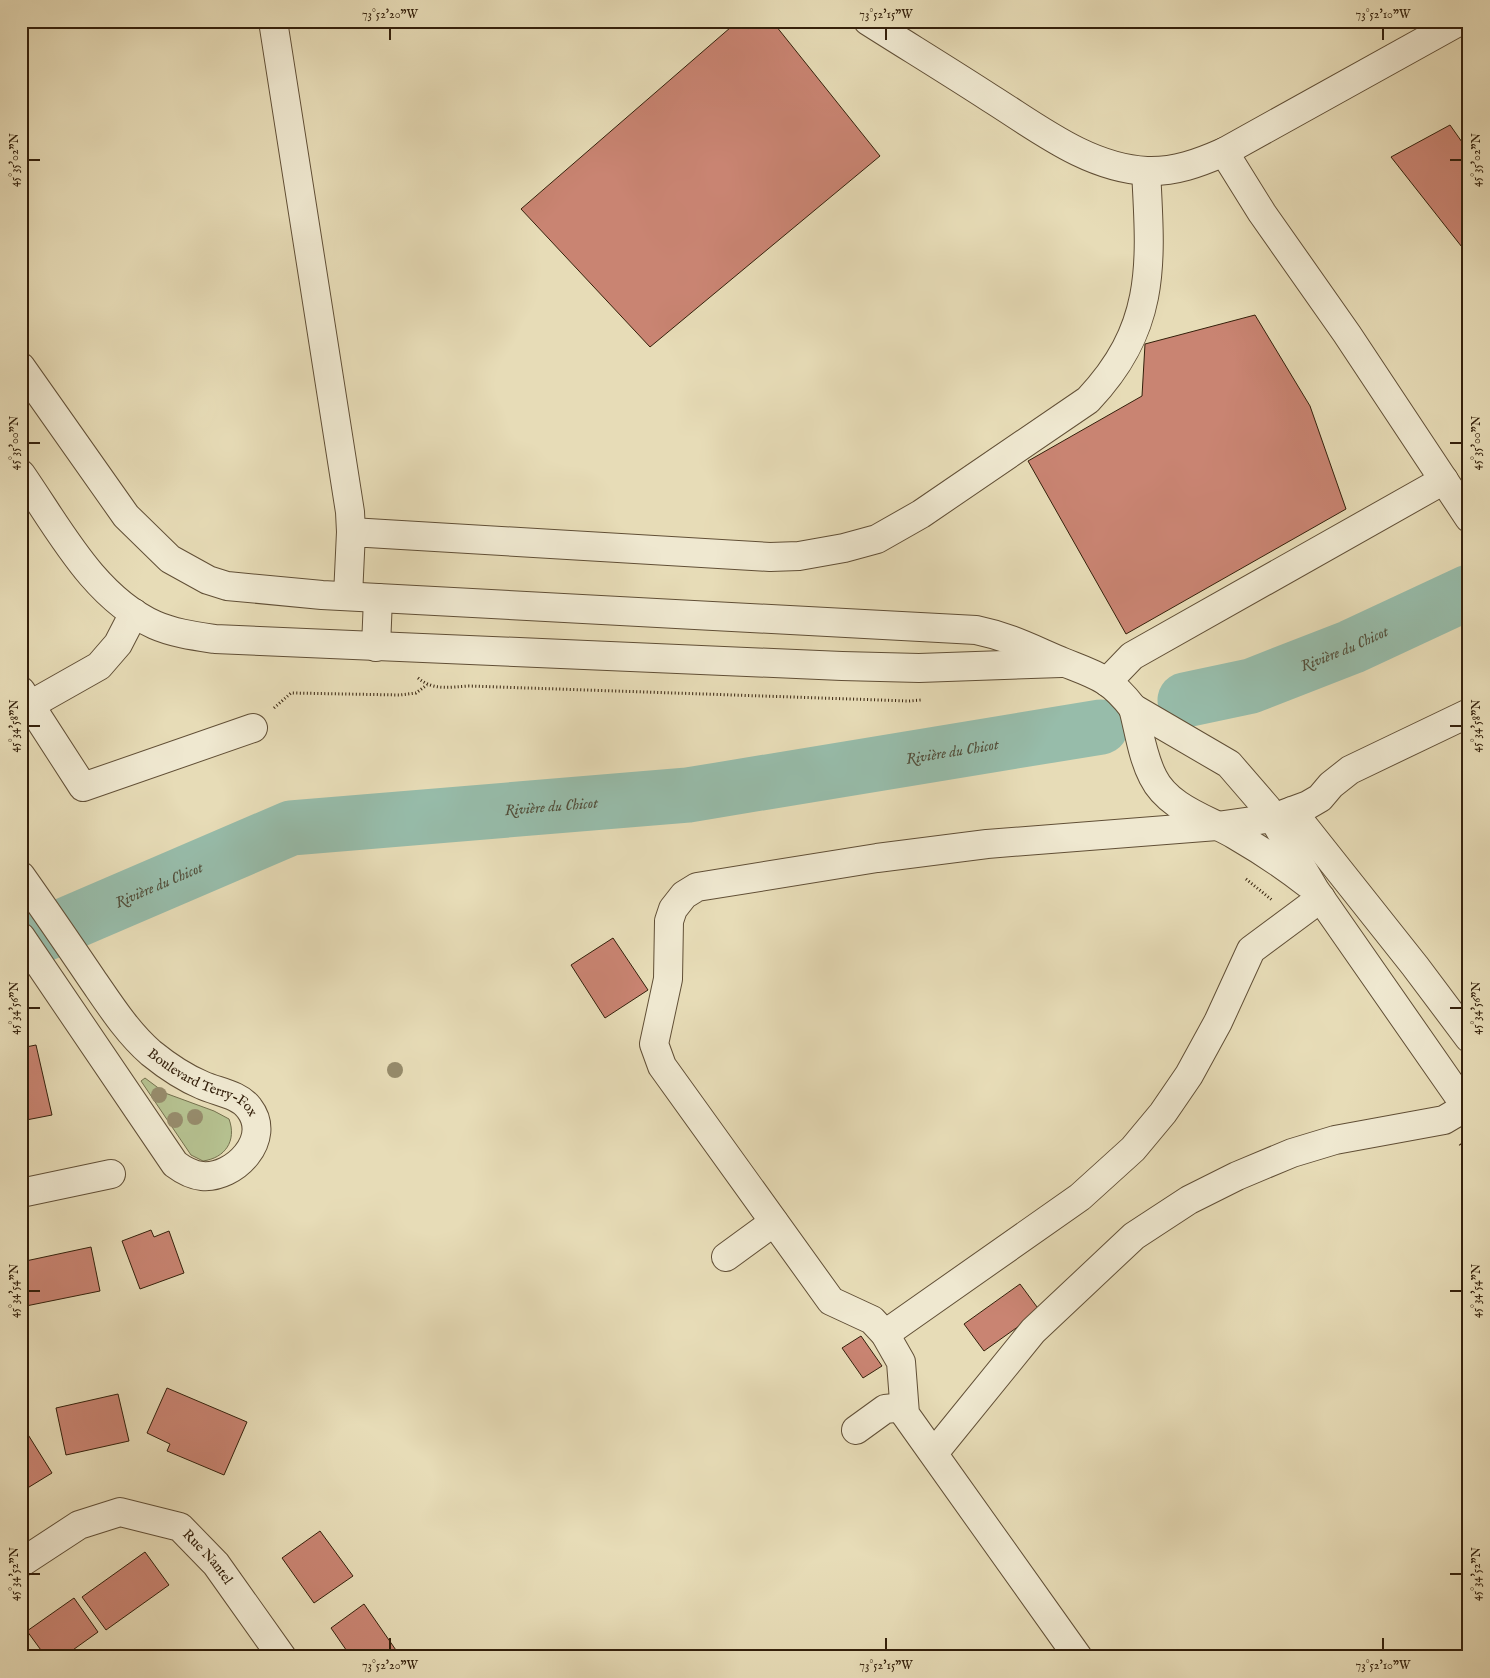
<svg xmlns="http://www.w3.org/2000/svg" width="1490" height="1678" font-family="'IM FELL English',serif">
	<rect width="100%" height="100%" fill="#e7dcb7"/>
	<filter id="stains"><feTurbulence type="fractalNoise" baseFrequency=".004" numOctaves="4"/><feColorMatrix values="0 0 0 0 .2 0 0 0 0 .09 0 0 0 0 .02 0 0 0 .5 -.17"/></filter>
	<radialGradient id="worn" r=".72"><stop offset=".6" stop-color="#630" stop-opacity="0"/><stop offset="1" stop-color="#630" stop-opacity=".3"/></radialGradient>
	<!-- green -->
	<path fill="#b5c08f" stroke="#74704d" d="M145 1078 165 1093 214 1111 229 1119C237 1141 225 1158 203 1161L191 1155 141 1081Z"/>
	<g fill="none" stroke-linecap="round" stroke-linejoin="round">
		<!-- river -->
		<g stroke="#97bcaa" stroke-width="55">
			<path id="s1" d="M1185 700 1251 686 1351 647 1469 592"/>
			<path id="s2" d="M21 944 291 828 688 795 1101 727"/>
		</g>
	</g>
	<!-- building -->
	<g fill="#c98472" stroke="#34200b">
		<path d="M738 21H772L880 156 650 347 521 209Z"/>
		<path d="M1450 125 1469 152V256L1391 157Z"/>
		<path d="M1255 315 1310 406 1346 509 1126 634 1028 461 1142 396 1145 344Z"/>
		<path d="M613 938 648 990 605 1018 571 965Z"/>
		<path d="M36 1045 52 1115 21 1121V1048Z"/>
		<path d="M151 1230 154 1237 169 1231 184 1273 140 1289 122 1241Z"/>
		<path d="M91 1247 100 1291 21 1307V1262Z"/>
		<path d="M1020 1284 1040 1311 984 1351 964 1324Z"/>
		<path d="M861 1336 882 1366 863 1378 842 1348Z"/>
		<path d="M167 1388 247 1422 224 1475 167 1451 170 1444 147 1433Z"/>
		<path d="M118 1394 129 1441 66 1455 56 1408Z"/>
		<path d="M27 1433 52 1473 21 1492V1437Z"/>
		<path d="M320 1531 353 1576 314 1603 282 1558Z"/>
		<path d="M145 1552 169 1585 106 1630 82 1597Z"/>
		<path d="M74 1598 98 1632 63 1657H46L27 1631Z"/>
		<path d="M364 1604 398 1653 393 1657H364L363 1655 351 1657 331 1628Z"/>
	</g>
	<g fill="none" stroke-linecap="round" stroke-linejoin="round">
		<!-- minor casing -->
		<g stroke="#614f36" stroke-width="30">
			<g id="minor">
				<path d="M273 21 350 512 351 532"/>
				<path d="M868 21C909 47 950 72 990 98 1038 128 1088 168 1147 171 1175 172 1199 163 1224 152L1460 21"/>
				<path d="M1224 152 1262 213 1347 334 1469 518"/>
				<path d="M21 367 126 516 170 559 208 580 227 586 322 595 976 630C1010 637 1032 649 1063 662 1096 675 1110 678 1133 708L1229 764 1267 808 1315 890 1469 1111"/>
				<path d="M21 474C58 527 93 597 155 625 173 633 195 636 215 639L842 666 919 668 1061 663"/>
				<path d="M348 596 351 532 770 557 799 556 844 548 877 539 921 514 1088 400C1157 327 1151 264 1146 171"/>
				<path d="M376 647 378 598"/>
				<path d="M1107 682 1132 656 1444 480"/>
				<path d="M21 691 83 787 253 728"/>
				<path d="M30 705 99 666 118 644 134 613"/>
				<path d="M1133 708C1139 730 1142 756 1153 777 1168 808 1208 819 1235 835 1261 850 1285 866 1308 884"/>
				<path d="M1292 811 1415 966 1469 1038"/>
				<path id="s3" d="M21 876C45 910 69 945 92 979 110 1005 127 1032 151 1053 167 1066 183 1077 202 1085 217 1092 239 1094 249 1108 273 1139 234 1179 202 1176 191 1175 183 1170 175 1164L21 937"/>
				<path d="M21 1193 111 1174"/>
				<path d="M726 1257 774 1222"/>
				<path d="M885 1334 1080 1197 1133 1149 1163 1113 1189 1075 1218 1022 1251 950 1321 898"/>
				<path d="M856 1430 885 1409 904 1407"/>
				<path d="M934 1453 1033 1331 1134 1236 1189 1200 1237 1176 1292 1153 1335 1140 1444 1120 1466 1107"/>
				<path id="s4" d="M21 1563 79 1525 120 1512 180 1527 216 1564 282 1657"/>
				<path d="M1078 1657 905 1414 901 1362 885 1334 872 1320 831 1301 662 1066 654 1044 668 979 669 921 673 909 684 895 697 887 877 858 987 844 1217 826 1273 818 1308 805 1320 798 1331 785 1350 770 1469 713"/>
			</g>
		</g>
		<!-- path -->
		<g stroke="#34200b" stroke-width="3" stroke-dasharray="1 2.5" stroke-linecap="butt">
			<path d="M418 678C434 691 449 687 469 686L909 701 921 700"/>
			<path d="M274 708 291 693 400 695 416 693 427 685"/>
			<path d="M1246 879 1272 900"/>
			<path d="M1460 1144 1469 1156"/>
		</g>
		<!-- minor -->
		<use href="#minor" stroke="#efe8d0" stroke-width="28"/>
	</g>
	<!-- trees -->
	<g fill="#968b6b">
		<circle cx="395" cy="1070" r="8"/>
		<circle cx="159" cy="1095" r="8"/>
		<circle cx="195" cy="1117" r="8"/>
		<circle cx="175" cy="1120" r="8"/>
	</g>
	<!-- ticks -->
	<path fill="none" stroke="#34200b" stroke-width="2" d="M390 28V40M886 28V40M1383 28V40M28 160H40M1450 160H1462M28 443H40M1450 443H1462M28 726H40M1450 726H1462M28 1008H40M1450 1008H1462M28 1291H40M1450 1291H1462M28 1574H40M1450 1574H1462M390 1638V1650M886 1638V1650M1383 1638V1650"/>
	<g text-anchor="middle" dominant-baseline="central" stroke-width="4" stroke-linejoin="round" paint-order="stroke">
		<!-- street labels -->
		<g font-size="14" fill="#34200b" stroke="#efe8d0">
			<text stroke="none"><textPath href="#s3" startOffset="280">Boulevard Terry-Fox</textPath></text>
			<text stroke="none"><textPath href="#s4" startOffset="215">Rue Nantel</textPath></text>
		</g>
		<!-- water labels -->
		<g font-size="15" font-style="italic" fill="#524f3b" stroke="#efe8d0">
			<text stroke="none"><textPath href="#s1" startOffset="168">Rivière du Chicot</textPath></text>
			<text stroke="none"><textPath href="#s2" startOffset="960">Rivière du Chicot</textPath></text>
			<text stroke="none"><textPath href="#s2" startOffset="555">Rivière du Chicot</textPath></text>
			<text stroke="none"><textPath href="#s2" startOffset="150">Rivière du Chicot</textPath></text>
		</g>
	</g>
	<!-- margin -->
	<rect width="1490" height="1678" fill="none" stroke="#e7dcb7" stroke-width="55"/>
	<rect x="28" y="28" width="1434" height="1622" fill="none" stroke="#34200b" stroke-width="2"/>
	<g font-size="12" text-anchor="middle" fill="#34200b">
		<text x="390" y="18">73°52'20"W</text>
		<text x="886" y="18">73°52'15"W</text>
		<text x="1383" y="18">73°52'10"W</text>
		<text transform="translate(14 160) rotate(-90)" y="4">45°35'02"N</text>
		<text transform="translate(1476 160) rotate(-90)" y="4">45°35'02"N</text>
		<text transform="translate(14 443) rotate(-90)" y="4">45°35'00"N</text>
		<text transform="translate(1476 443) rotate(-90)" y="4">45°35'00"N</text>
		<text transform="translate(14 726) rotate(-90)" y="4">45°34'58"N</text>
		<text transform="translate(1476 726) rotate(-90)" y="4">45°34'58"N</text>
		<text transform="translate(14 1008) rotate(-90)" y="4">45°34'56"N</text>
		<text transform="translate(1476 1008) rotate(-90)" y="4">45°34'56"N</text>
		<text transform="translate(14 1291) rotate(-90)" y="4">45°34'54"N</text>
		<text transform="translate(1476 1291) rotate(-90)" y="4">45°34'54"N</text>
		<text transform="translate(14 1574) rotate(-90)" y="4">45°34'52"N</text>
		<text transform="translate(1476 1574) rotate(-90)" y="4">45°34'52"N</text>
		<text x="390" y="1669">73°52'20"W</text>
		<text x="886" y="1669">73°52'15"W</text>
		<text x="1383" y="1669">73°52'10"W</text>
	</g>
	<rect width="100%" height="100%" filter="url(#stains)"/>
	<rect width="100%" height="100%" fill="url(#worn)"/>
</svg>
